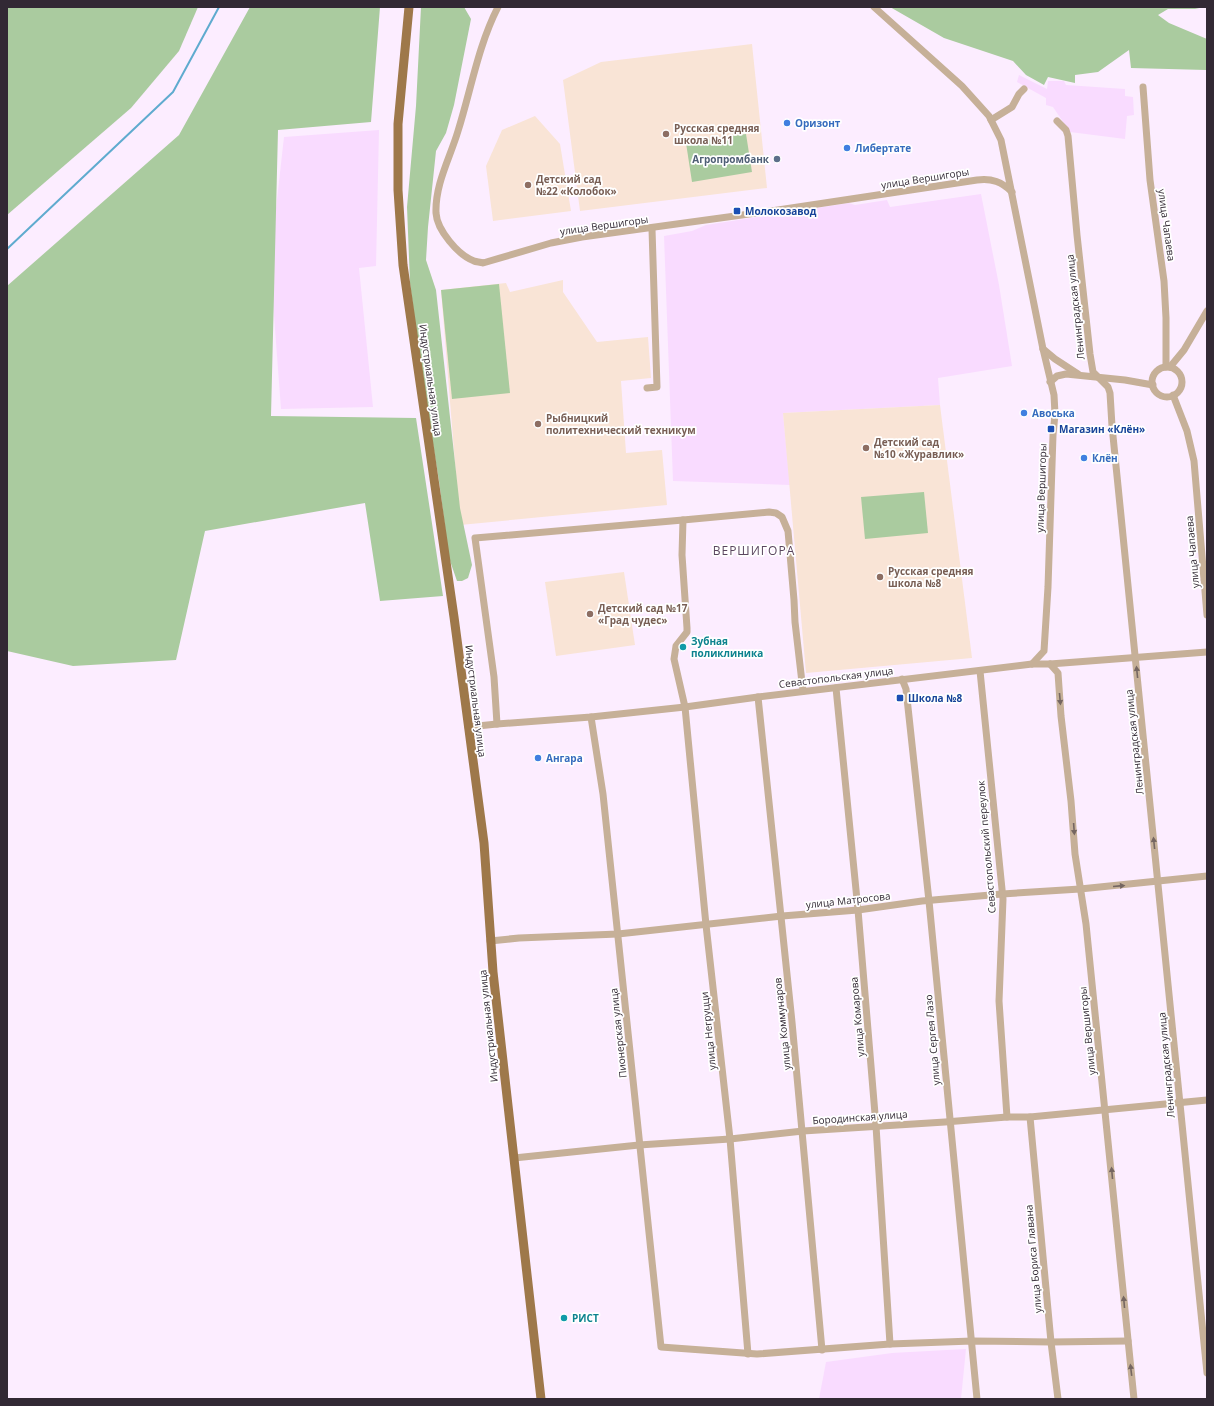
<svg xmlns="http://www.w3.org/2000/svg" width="1214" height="1406" font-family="'Open Sans',sans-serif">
	<rect width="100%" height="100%" fill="#fcedff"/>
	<!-- built -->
	<g fill="#f9dbff">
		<path d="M1019 75 1047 89 1048 81H1064L1066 85 1125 89V96L1133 97 1134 115 1127 116 1125 139 1070 132 1053 107 1046 105V98L1017 82Z"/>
		<path d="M379 130 376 266 359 268 373 407 281 409 270 262 284 137Z"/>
		<path d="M981 194 999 285 1012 366 938 378 940 405 783 413 790 485 673 481 664 236 692 231 706 225 849 203 855 205 887 200 890 207Z"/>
		<path d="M966 1349 961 1399H819L826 1362 892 1353Z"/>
	</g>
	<!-- education -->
	<g fill="#f9e4d6">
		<path d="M752 44 767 188 580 211 563 80 601 62Z"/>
		<path d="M535 116 560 144 571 211 493 221 486 166 502 130Z"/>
		<path d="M563 280V292L597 342 648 337 651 378 621 381 626 453 662 450 667 505 460 525 441 290 506 283 510 292Z"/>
		<path d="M940 405 972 658 806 673 783 413Z"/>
		<path d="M624 572 635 645 556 656 545 582Z"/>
	</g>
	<!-- green -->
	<g fill="#aacb9f">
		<path d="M7 7H198L179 51 131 108 7 215Z"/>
		<path d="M250 7H380L371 122 278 130 271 416 416 418 443 596 380 601 365 503 205 531 176 660 73 666 7 651V286L179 135Z"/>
		<path d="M421 7H464L471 19 454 105 446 133 436 151 428 227 426 260 436 290 460 508 472 565 468 578 462 581H457L449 558 439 481 422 377 410 283 407 207 416 106Z"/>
		<path d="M890 7H1204L1195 9H1168L1158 15 1169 23 1207 39V65L1206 70 1131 68 1129 50 1098 72 1075 75V83L1048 77 1044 85 1026 75 1013 61 944 38Z"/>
		<path d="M746 134 752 172 692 182 686 143Z"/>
		<path d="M499 284 510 393 452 399 441 290Z"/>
		<path d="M924 492 928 533 865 539 861 497Z"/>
	</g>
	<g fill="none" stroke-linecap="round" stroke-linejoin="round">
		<!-- stream -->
		<path stroke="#5fabcf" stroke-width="2" d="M7 249 173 92 219 7"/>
		<!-- minor -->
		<g stroke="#c6b098" stroke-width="7">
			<path d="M498 7C478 46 471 90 458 131 450 158 435 184 436 213 437 230 458 255 474 261 476 262 480 262 483 263L551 243 582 237 778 210 977 180C992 178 1002 182 1012 192"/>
			<path d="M874 7 962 86 989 116 1001 140 1043 349 1054 395 1055 414 1053 435 1048 587 1044 651 1032 664"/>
			<path d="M1143 87 1150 180 1164 281 1166 318V367"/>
			<path d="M991 120 1012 107 1019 94 1024 89"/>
			<path d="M1057 121 1066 130 1068 136 1077 235 1090 354 1093 372 1108 387 1110 393 1112 426 1207 1373"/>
			<path d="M1043 349 1055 359 1078 374"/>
			<path d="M1170 367 1184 350 1207 311"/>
			<circle cx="1167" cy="382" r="15"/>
			<path d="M1050 382 1057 376 1066 374 1125 380 1153 385"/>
			<path d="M647 388 657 387 652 229"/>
			<path d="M1173 395 1187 431 1194 461 1207 615"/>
			<path d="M1050 664 1058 673 1061 716 1071 801 1075 854 1086 924 1134 1399"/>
			<path d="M980 671 1003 899 999 1001 1007 1117"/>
			<path d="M902 679 906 689 929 901 977 1399"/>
			<path d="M836 688 858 910 876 1126 890 1344"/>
			<path d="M758 697 792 1022 822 1350"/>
			<path d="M591 717 603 794 661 1347 757 1354 890 1344 972 1341 1051 1342 1128 1341"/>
			<path d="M497 724 494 677 475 538 683 520"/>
			<path d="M468 727 497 724 591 717 685 707 758 697 1032 664H1050L1207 652"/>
			<path d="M490 941 519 938 618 934 782 916 858 910 922 901 1002 894 1080 889 1207 876"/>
			<path d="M1030 1117 1051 1342 1058 1399"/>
			<path d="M514 1158 639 1145 730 1139 803 1131 945 1122 1007 1117H1030L1207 1100"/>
			<path d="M748 1354 730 1139 706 925 685 707 674 659 676 646 687 632V628L682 555 683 520 769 512 776 513 782 517 788 531 794 600 795 622 803 691"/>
		</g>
		<!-- major -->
		<path stroke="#9e784a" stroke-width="9" d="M409 7 398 124V190L403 265 454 617 484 843 493 972 541 1399"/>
	</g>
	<!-- one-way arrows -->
	<defs><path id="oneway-solid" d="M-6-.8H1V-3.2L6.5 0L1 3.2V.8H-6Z"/></defs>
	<g fill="#756661">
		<use href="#oneway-solid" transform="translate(1137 672) rotate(-96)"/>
		<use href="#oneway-solid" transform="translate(1060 699) rotate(85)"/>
		<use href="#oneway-solid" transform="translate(1074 829) rotate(86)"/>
		<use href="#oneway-solid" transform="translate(1154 843) rotate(-96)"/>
		<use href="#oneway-solid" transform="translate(1119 886) rotate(-5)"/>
		<use href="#oneway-solid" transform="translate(1112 1173) rotate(-95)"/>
		<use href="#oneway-solid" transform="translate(1124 1302) rotate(-95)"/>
		<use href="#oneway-solid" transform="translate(1131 1370) rotate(-97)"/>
	</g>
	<!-- markers -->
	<g fill="#3f7fe0" stroke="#fff" stroke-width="1.5">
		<circle cx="787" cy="123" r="4"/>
		<circle cx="847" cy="148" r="4"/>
		<circle cx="1024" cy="413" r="4"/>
		<circle cx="1084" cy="458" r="4"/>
		<circle cx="538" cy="758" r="4"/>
	</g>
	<g fill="#8d6e63" stroke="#fff" stroke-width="1.5">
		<circle cx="666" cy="134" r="4"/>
		<circle cx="528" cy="185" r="4"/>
		<circle cx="538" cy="424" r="4"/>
		<circle cx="866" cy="448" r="4"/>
		<circle cx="880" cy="577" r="4"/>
		<circle cx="590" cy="614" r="4"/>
	</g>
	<circle fill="#5c6f8a" stroke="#fff" stroke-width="1.5" cx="777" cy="159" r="4"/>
	<g fill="#1a4fb4" stroke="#fff" stroke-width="1.5">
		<rect x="733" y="207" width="8" height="8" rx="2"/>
		<rect x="1047" y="425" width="8" height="8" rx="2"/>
		<rect x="896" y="694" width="8" height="8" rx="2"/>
	</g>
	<g fill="#0f9aa8" stroke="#fff" stroke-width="1.5">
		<circle cx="683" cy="647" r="4"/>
		<circle cx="564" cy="1318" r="4"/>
	</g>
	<g text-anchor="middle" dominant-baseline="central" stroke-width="3.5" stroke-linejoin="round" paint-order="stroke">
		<!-- shop labels -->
		<g font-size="10" font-weight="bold" fill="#366cbe" stroke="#fff" text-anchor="start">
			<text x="795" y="123">Оризонт</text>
			<text x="855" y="148">Либертате</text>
			<text x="1032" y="413">Авоська</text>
			<text x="1092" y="458">Клён</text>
			<text x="546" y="758">Ангара</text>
		</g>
		<!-- education labels -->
		<g font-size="10" font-weight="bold" fill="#785e54" stroke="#fff" text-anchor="start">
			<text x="674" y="128">Русская средняя<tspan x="674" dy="12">школа №11</tspan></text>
			<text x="536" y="179">Детский сад<tspan x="536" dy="12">№22 «Колобок»</tspan></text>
			<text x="546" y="418">Рыбницкий<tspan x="546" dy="12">политехнический техникум</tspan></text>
			<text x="874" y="442">Детский сад<tspan x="874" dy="12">№10 «Журавлик»</tspan></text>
			<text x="888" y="571">Русская средняя<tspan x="888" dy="12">школа №8</tspan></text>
			<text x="598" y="608">Детский сад №17<tspan x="598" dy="12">«Град чудес»</tspan></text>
		</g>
		<!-- service labels -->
		<g font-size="10" font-weight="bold" fill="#4e5e75" stroke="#fff" text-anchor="end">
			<text x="769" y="159">Агропромбанк</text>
		</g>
		<!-- street labels -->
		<g font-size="10" fill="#322934" stroke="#fff">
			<text transform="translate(925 178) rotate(-9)">улица Вершигоры</text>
			<text transform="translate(604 225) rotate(-8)">улица Вершигоры</text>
			<text transform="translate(1167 225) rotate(82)">улица Чапаева</text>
			<text transform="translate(1075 307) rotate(-96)">Ленинградская улица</text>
			<text transform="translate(431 380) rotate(82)">Индустриальная улица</text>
			<text transform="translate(1041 488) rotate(-88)">улица Вершигоры</text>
			<text transform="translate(1192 552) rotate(-95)">улица Чапаева</text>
			<text transform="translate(836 677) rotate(-7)">Севастопольская улица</text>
			<text transform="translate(476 701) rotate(83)">Индустриальная улица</text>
			<text transform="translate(1134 742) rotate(-96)">Ленинградская улица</text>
			<text transform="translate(986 847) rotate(-95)">Севастопольский переулок</text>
			<text transform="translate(848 900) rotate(-6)">улица Матросова</text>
			<text transform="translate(857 1017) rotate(-95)">улица Комарова</text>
			<text transform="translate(782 1024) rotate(-96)">улица Коммунаров</text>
			<text transform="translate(488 1026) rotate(-96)">Индустриальная улица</text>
			<text transform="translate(708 1031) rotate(-96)">улица Негруцци</text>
			<text transform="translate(1087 1031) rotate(-96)">улица Вершигоры</text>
			<text transform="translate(618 1033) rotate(-96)">Пионерская улица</text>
			<text transform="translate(932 1040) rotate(-95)">улица Сергея Лазо</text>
			<text transform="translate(1166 1065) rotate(-95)">Ленинградская улица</text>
			<text transform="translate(860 1117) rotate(-4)">Бородинская улица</text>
			<text transform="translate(1033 1259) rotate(-95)">улица Бориса Главана</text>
		</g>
		<!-- transit labels -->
		<g font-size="10" font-weight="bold" fill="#164399" stroke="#fff" text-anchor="start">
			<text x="745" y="211">Молокозавод</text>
			<text x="1059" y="429">Магазин «Клён»</text>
			<text x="908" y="698">Школа №8</text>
		</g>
		<!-- culture labels -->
		<g font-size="10" font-weight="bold" fill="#0d838f" stroke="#fff" text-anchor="start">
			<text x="691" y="641">Зубная<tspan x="691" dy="12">поликлиника</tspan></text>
			<text x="572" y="1318">РИСТ</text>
		</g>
		<!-- quarter labels -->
		<g font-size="12" letter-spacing="1" fill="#5b465f" stroke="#fff">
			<text x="754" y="550">ВЕРШИГОРА</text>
		</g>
	</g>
	<!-- border -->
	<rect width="1214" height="1406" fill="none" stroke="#322934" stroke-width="16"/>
</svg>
